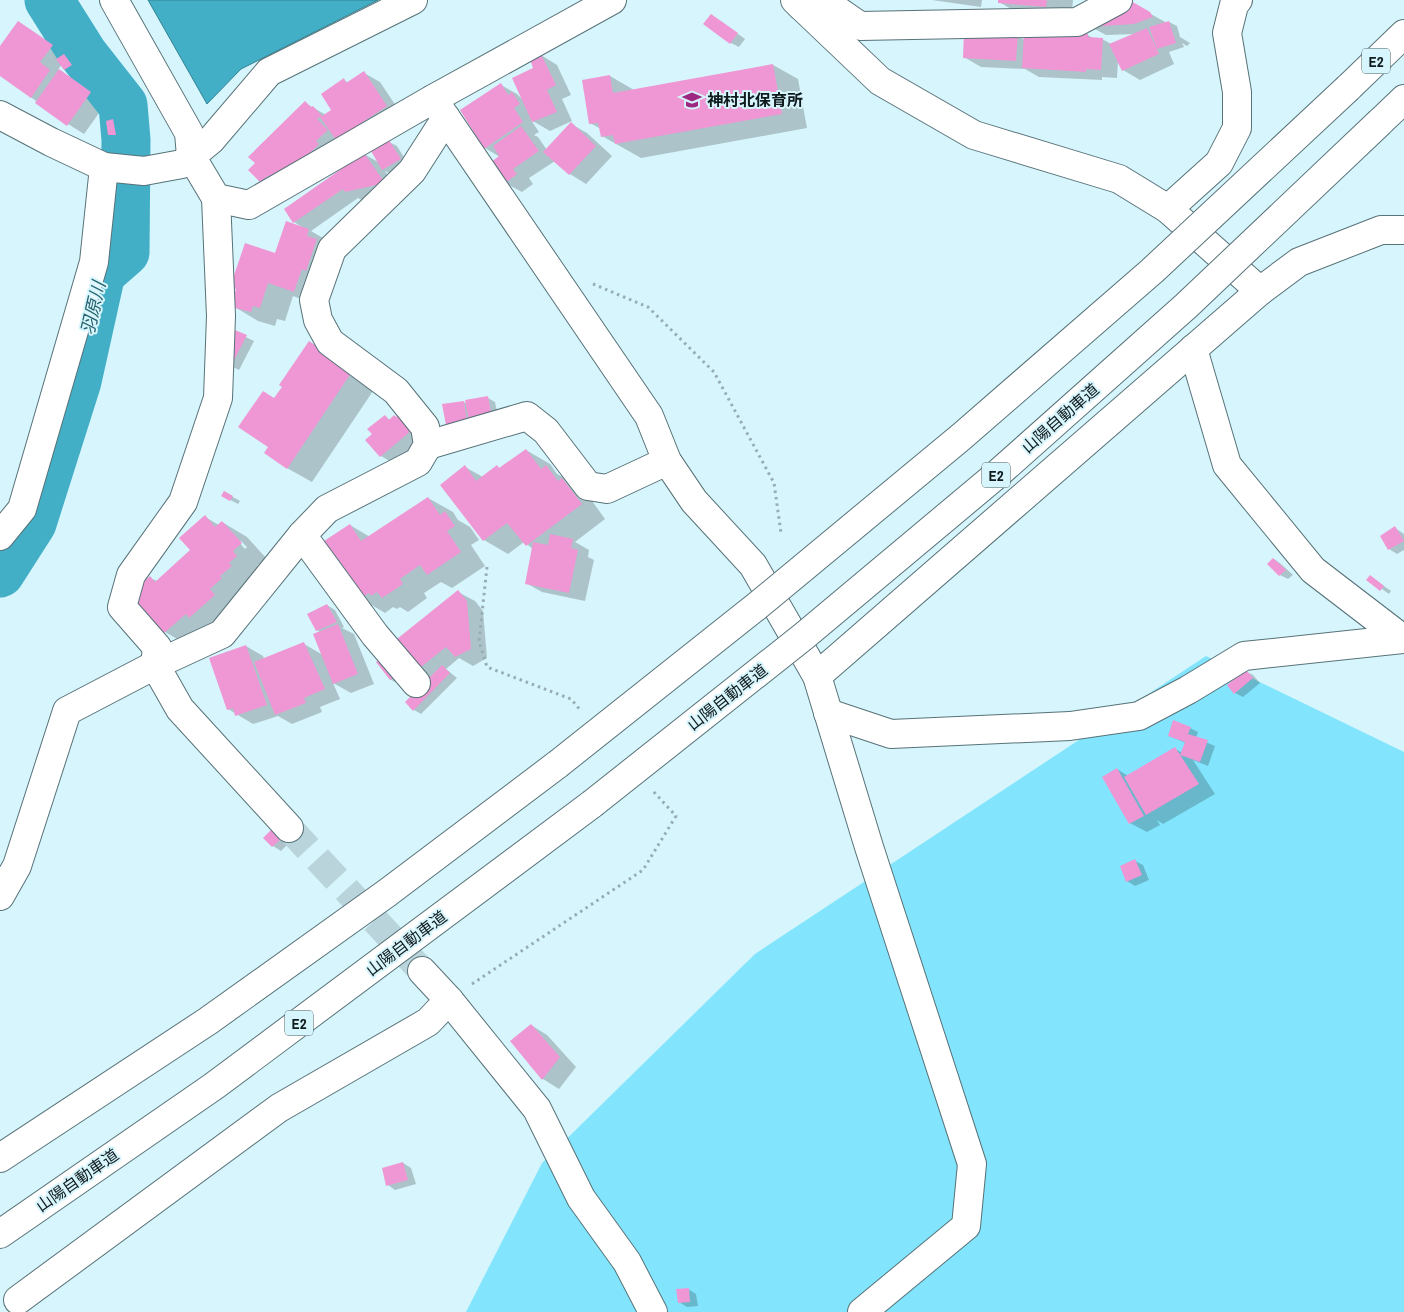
<svg xmlns="http://www.w3.org/2000/svg" width="1404" height="1312" font-family="'Archivo Narrow','Noto Sans JP',sans-serif">
	<rect width="100%" height="100%" fill="#d7f5fc"/>
	<!-- grass -->
	<path fill="#82e5fd" d="M1206 656 1404 752V1312H466L542 1163 755 954Z"/>
	<!-- water -->
	<path fill="#42afc7" stroke="#338394" d="M148 0H378L241 69 207 104Z"/>
	<!-- shadow -->
	<g fill="#0003" fill-rule="evenodd">
		<path d="M932 0H982L981 7Z"/>
		<path d="M1000 0H1073L1071 21 1024 16 999 2Z"/>
		<path d="M1131 3 1167 23 1169 22 1177 26 1180 37 1190 43 1187 46 1182 43 1184 47 1169 52 1174 64 1140 80 1123 70 1118 60 1117 78 1102 77V80L1039 77 1025 69 981 67 964 57 1017 36 1025 40 1088 35 1094 39H1102L1111 44 1135 34 1106 35 1089 26Z"/>
		<path d="M719 20 745 39 739 47 731 43Z"/>
		<path d="M19 22 68 55 67 57 72 60 79 70 73 74 65 69 62 64 58 70 75 80 107 102 84 134 68 124 0 75V49Z"/>
		<path d="M541 55 557 65 571 95 562 99 572 121 550 131 531 120 539 132 534 135 538 137 547 150 571 124 587 133 612 156 586 184 570 174 555 161 529 178 533 184 522 192 505 183 500 157 485 148 501 85 517 94 524 101Z"/>
		<path d="M773 65 798 79 807 128 641 158 602 136 601 129 590 123 610 76 634 90Z"/>
		<path d="M364 73 380 82 402 115 303 185 261 182 305 103 326 115 333 110 344 80 349 83Z"/>
		<path d="M113 121 121 125 123 139H117L109 135Z"/>
		<path d="M389 142 397 146 408 164 391 174 385 171 400 192 363 201 358 198 311 231 333 244 319 306 293 296 285 321 277 319 275 326 258 321 233 306 276 254 302 227 294 222 364 154 380 163Z"/>
		<path d="M231 330 254 341 239 370 229 365Z"/>
		<path d="M309 342 379 382 312 482 287 468 270 447 275 399Z"/>
		<path d="M488 398 495 402 499 422 455 429 447 424 463 402 468 404Z"/>
		<path d="M385 417 391 420 395 417 427 440 398 466 381 456 367 440 374 434Z"/>
		<path d="M526 450 550 464 557 474 571 481 587 494 605 519 575 542 589 550 588 557 594 560 585 601 542 592 526 583 533 549 524 542 508 554 484 540 465 467 483 477 497 467 501 469Z"/>
		<path d="M224 492 240 501 238 504 223 496Z"/>
		<path d="M428 498 453 512 458 520 470 527 479 540 471 545 485 566 452 588 441 582 424 593 427 598 408 612 400 607 397 609 393 607 385 613 360 598 350 525 370 537Z"/>
		<path d="M205 517 219 525 222 522 247 537 266 558 257 566 261 571 246 593 189 646 165 632 150 578 157 581 192 550ZM238 541H241L247 547 245 549Z"/>
		<path d="M1395 528 1404 534V550L1397 554 1389 549Z"/>
		<path d="M1274 559 1281 564 1293 575 1288 579 1280 575Z"/>
		<path d="M1370 576 1391 591 1389 594 1368 579Z"/>
		<path d="M458 592 475 601 483 611 487 658 473 666 459 658 446 669 457 678 421 714 414 710 431 678 417 670Z"/>
		<path d="M327 605 335 610 344 627 342 628 354 634 374 684 351 693 333 683 340 699 320 707 322 712 292 724 278 716 253 724 228 709 246 646 263 656 264 659 304 644 323 655 320 632 317 630Z"/>
		<path d="M383 658 399 684 391 680 378 662Z"/>
		<path d="M1245 671 1253 675 1260 683 1243 697 1235 693Z"/>
		<path d="M1190 728 1198 732 1196 738 1215 746 1208 766 1193 760 1215 794 1163 824 1157 820 1160 825 1147 832 1130 823 1117 769 1128 776 1175 749 1183 753 1186 743 1169 736Z"/>
		<path d="M271 831 279 836 287 845 281 851 273 846 265 838Z"/>
		<path d="M1135 861 1143 865 1149 880 1135 886 1127 881Z"/>
		<path d="M531 1025 547 1035 576 1067 559 1089 543 1079 512 1041Z"/>
		<path d="M403 1163 411 1168 416 1184 395 1190 388 1185Z"/>
		<path d="M688 1289 696 1294 698 1306 687 1307 679 1302Z"/>
	</g>
	<g fill="none" stroke-linecap="round" stroke-linejoin="round">
		<!-- river -->
		<path stroke="#42afc7" stroke-width="49" d="M0 573 32 523 77 381 101 273 125 252 126 140 123 105 83 54 49 0"/>
	</g>
	<!-- building -->
	<g fill="#ef97d4">
		<path d="M998 0H1047L1046 7 998 3Z"/>
		<path d="M1131 1 1150 12 1153 17 1134 24 1088 27Z"/>
		<path d="M711 14 738 33 730 44 703 24Z"/>
		<path d="M18 21 53 45 40 62 50 70 31 98 0 76V46Z"/>
		<path d="M1169 21 1176 43 1157 49 1149 27Z"/>
		<path d="M1147 28 1159 54 1122 71 1109 44Z"/>
		<path d="M964 31 1018 34 1016 61 963 58Z"/>
		<path d="M1024 31 1088 34V37L1103 38 1101 70 1086 69V72L1022 68Z"/>
		<path d="M64 54 72 65 64 70 56 59Z"/>
		<path d="M541 54 556 85 547 90 557 112 532 122 512 78 533 68 530 59Z"/>
		<path d="M773 64 782 114 615 144 613 135 601 137 598 123 589 124 582 80 610 75 613 93Z"/>
		<path d="M59 69 91 92 67 126 35 103Z"/>
		<path d="M364 71 387 106 336 140 320 117 317 119 328 130 316 141 319 144 286 177 272 181 267 176 261 183 248 170 255 163 248 157 305 101 311 107 313 106 322 116 331 110 321 94 344 78 346 83Z"/>
		<path d="M501 83 508 95 512 92 520 104 514 108 523 122 484 149 460 110Z"/>
		<path d="M113 119 116 135H108L106 121Z"/>
		<path d="M571 122 596 146 569 175 543 152Z"/>
		<path d="M521 126 539 151 513 169 517 174 504 184 490 163 499 156 493 146Z"/>
		<path d="M389 140 401 159 382 170 371 151Z"/>
		<path d="M364 153 385 183 345 192 343 189 293 223 284 209Z"/>
		<path d="M286 221 309 229 307 236 317 239 306 271 302 269 294 292 268 283 260 308 253 306 251 312 231 307 236 289 230 287 245 243 275 253Z"/>
		<path d="M230 328 247 335 231 366Z"/>
		<path d="M309 341 330 355 355 367 287 469 264 453 268 447 238 427 263 391 274 398 282 387 279 385Z"/>
		<path d="M488 396 492 418 469 422 465 400Z"/>
		<path d="M464 401 467 422 446 425 442 404Z"/>
		<path d="M385 415 389 420 394 415 396 417 398 415 412 430 380 457 365 440 372 434 367 429Z"/>
		<path d="M526 449 541 469 546 465 558 481 562 478 582 504 526 546 507 523 483 541 440 485 465 465 476 481 497 465 499 468Z"/>
		<path d="M224 491 233 496 230 501 221 496Z"/>
		<path d="M428 497 440 515 445 511 455 526 447 531 461 552 427 575 420 565 400 579 403 584 382 598 377 592 371 596 369 593 359 599 321 543 350 524 361 541Z"/>
		<path d="M205 515 215 527 222 521 242 543 233 551 237 556 229 563 232 566 220 576 222 578 210 589 215 595 189 618 186 614 164 633 129 595 150 576 155 582 190 550 179 538Z"/>
		<path d="M1395 526 1404 541 1388 550 1380 536Z"/>
		<path d="M550 534 573 539 571 548 578 550 569 593 525 584 533 542 548 545Z"/>
		<path d="M1273 558 1286 570 1279 576 1267 564Z"/>
		<path d="M1370 575 1384 586 1380 591 1366 580Z"/>
		<path d="M458 590 467 601 471 649 455 657 446 647 416 671 392 643Z"/>
		<path d="M327 604 337 622 316 631 307 614Z"/>
		<path d="M338 624 358 674 333 684 313 634Z"/>
		<path d="M304 642 325 689 304 698 306 703 275 715 254 662Z"/>
		<path d="M246 645 267 705 235 716 233 708 227 710 209 658Z"/>
		<path d="M383 657 397 675 390 680 376 662Z"/>
		<path d="M442 665 450 673 413 711 405 702Z"/>
		<path d="M1245 669 1253 678 1234 694 1227 685Z"/>
		<path d="M1173 720 1191 727 1188 734 1208 740 1200 762 1180 755 1185 742 1168 736Z"/>
		<path d="M1175 747 1199 784 1146 815 1124 777Z"/>
		<path d="M1117 768 1144 816 1129 824 1102 777Z"/>
		<path d="M271 830 280 840 272 847 263 838Z"/>
		<path d="M1135 859 1142 875 1126 882 1120 866Z"/>
		<path d="M531 1024 560 1057 542 1080 510 1041Z"/>
		<path d="M403 1162 408 1180 386 1186 382 1168Z"/>
		<path d="M689 1288 690 1302 678 1303 676 1289Z"/>
	</g>
	<g fill="none" stroke-linecap="round" stroke-linejoin="round">
		<!-- minor-tunnel -->
		<path stroke="#b9d4db" stroke-width="28" stroke-dasharray="28 14" stroke-linecap="butt" d="M289 828 422 971"/>
		<!-- minor casing -->
		<g stroke="#577278" stroke-width="30">
			<g id="minor">
				<path d="M114 0 189 133 191 156 216 198 249 205 433 99 612 0"/>
				<path d="M795 0 880 81 974 135 1119 179 1168 209 1260 291"/>
				<path d="M801 6 828 4 860 26 1077 22 1118 0"/>
				<path d="M433 99 649 416 667 461 694 501 753 565 817 676 869 847 972 1164 966 1226 862 1312"/>
				<path d="M0 115 51 142 104 167 144 171 182 164 211 140 269 72 413 0"/>
				<path d="M216 198 221 316 218 398 183 502 131 575 122 607 157 647 155 665 180 709 289 828"/>
				<path d="M1168 209 1219 163 1237 128V92L1227 33 1234 5 1238 0"/>
				<path d="M1193 349 1227 465 1313 570 1403 639"/>
				<path d="M428 445 527 416 546 431 588 486 607 489 667 461"/>
				<path d="M302 535 375 635 416 683"/>
				<path d="M0 536 22 509 94 262 104 167"/>
				<path d="M817 676 1260 291 1299 262 1381 230H1404"/>
				<path d="M828 713 891 734 1070 726 1139 716 1188 690 1244 656 1404 639"/>
				<path d="M0 896 17 866 67 711 155 665 222 634 302 535 327 509 418 462 428 445 425 427 396 391 330 342 318 320 314 300 332 249 412 171 446 118"/>
				<path d="M422 971 449 1000 537 1109 581 1198 627 1262 653 1312"/>
				<path d="M18 1300 279 1108 428 1022 449 1000"/>
			</g>
		</g>
		<!-- highway casing -->
		<g stroke="#577278" stroke-width="30">
			<g id="highway">
				<path d="M1348 88 1404 34"/>
				<path d="M1380 122 1404 99"/>
				<path d="M0 1158 208 1021 387 893 558 764"/>
				<path d="M0 1234 214 1086 592 804"/>
			</g>
		</g>
		<!-- path -->
		<g stroke="#95adb3" stroke-width="3" stroke-dasharray="2.5 4" stroke-linecap="butt">
			<path d="M593 284 648 307 714 372 774 483 781 533"/>
			<path d="M487 567 479 641 487 667 571 699 581 711"/>
			<path d="M472 984 643 870 676 816 652 790"/>
		</g>
		<!-- minor -->
		<use href="#minor" stroke="#fff" stroke-width="28"/>
		<!-- highway -->
		<use href="#highway" stroke="#fff" stroke-width="28"/>
		<!-- highway-bridge casing -->
		<g stroke="#577278" stroke-width="30" stroke-linecap="butt">
			<g id="highway-bridge">
				<path d="M558 764 757 606 961 437 1152 271 1348 88"/>
				<path d="M592 804 804 636 994 477 1186 306 1380 122"/>
			</g>
		</g>
		<!-- highway-bridge -->
		<use href="#highway-bridge" stroke="#fff" stroke-width="28"/>
	</g>
	<!-- icons -->
	<defs>
		<g id="school-bare" transform="scale(1.5)"><path d="M0-5L7-2L0 1L-7-2ZM-4 1L0 2.5L4 1V4Q0 6-4 4Z" fill="#9d2781" stroke="#d7f5fc" stroke-width="2.5" paint-order="stroke"/></g>
	</defs>
	<g fill-rule="evenodd">
		<use href="#school-bare" x="692" y="100"/>
	</g>
	<g text-anchor="middle" dominant-baseline="central" stroke-width="4" stroke-linejoin="round" paint-order="stroke">
		<!-- shield labels -->
		<g fill="#d7f5fc" stroke="#4c5c61" stroke-width="1">
			<rect x="1362" y="48.5" width="28" height="25" rx="4"/>
			<rect x="982" y="462.5" width="28" height="25" rx="4"/>
			<rect x="285" y="1010.5" width="28" height="25" rx="4"/>
		</g>
		<g font-size="15" font-weight="bold" fill="#101b1e">
			<text x="1376" y="61">E2</text>
			<text x="996" y="475">E2</text>
			<text x="299" y="1023">E2</text>
		</g>
		<!-- poi labels -->
		<g font-size="16" font-weight="bold" fill="#101b1e" stroke="#d7f5fc" text-anchor="start">
			<text x="707" y="100">神村北保育所</text>
		</g>
		<!-- street labels -->
		<g font-size="16" fill="#101b1e" stroke="#d7f5fc">
			<text transform="translate(1060 418) rotate(-41)">山陽自動車道</text>
			<text transform="translate(727 697) rotate(-38)">山陽自動車道</text>
			<text transform="translate(406 943) rotate(-37)">山陽自動車道</text>
			<text transform="translate(77 1180) rotate(-35)">山陽自動車道</text>
		</g>
		<!-- water labels -->
		<g font-size="18" font-style="italic" fill="#26616e" stroke="#d7f5fc">
			<text transform="translate(93 308) rotate(-77)">羽原川</text>
		</g>
	</g>
</svg>
